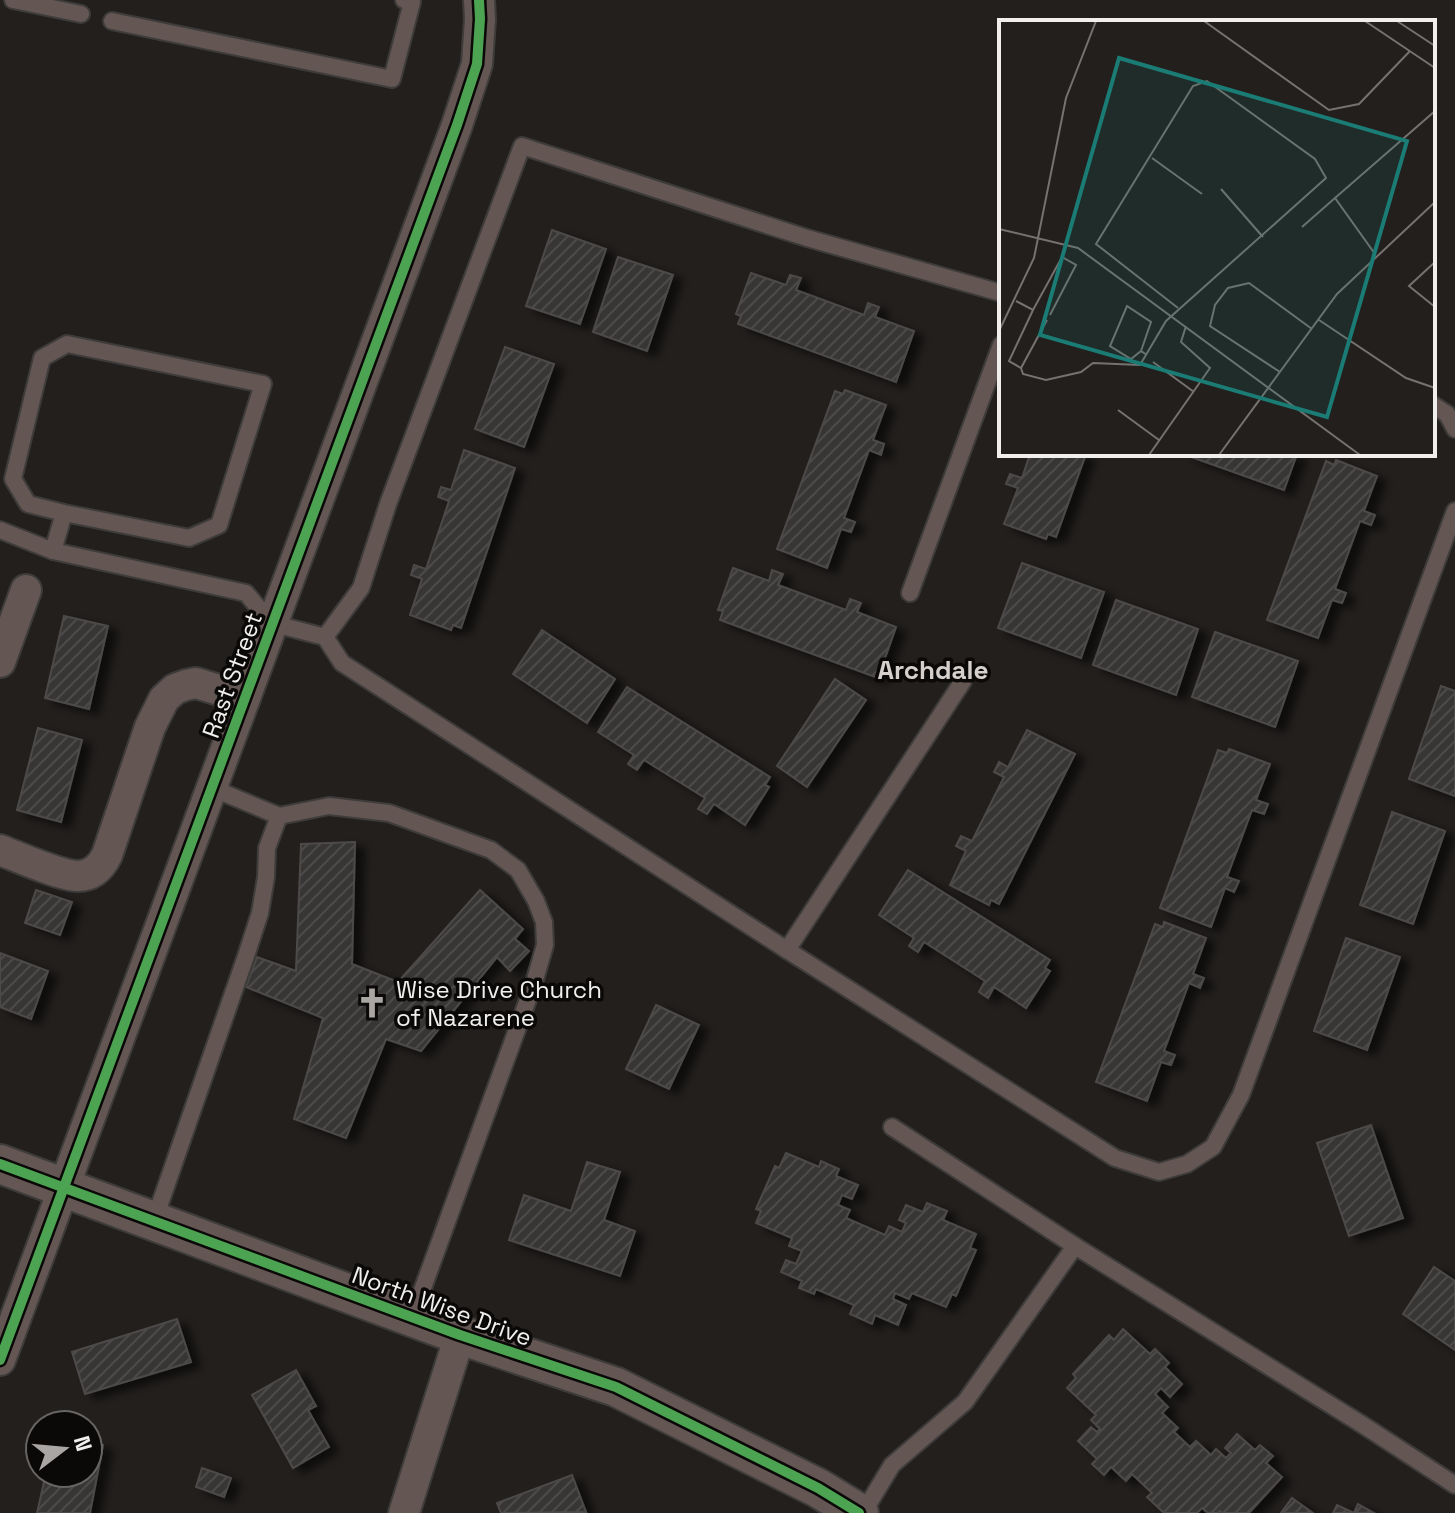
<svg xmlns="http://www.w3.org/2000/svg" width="1455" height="1513" font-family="'Space Grotesk',sans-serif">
	<defs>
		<pattern id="building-hatch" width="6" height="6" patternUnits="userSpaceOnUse" patternTransform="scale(2)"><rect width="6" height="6" fill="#383635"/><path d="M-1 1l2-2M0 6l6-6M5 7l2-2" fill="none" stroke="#4c4a49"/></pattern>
		<filter id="shadow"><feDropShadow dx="9" dy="5" stdDeviation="4" flood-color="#0009"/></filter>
	</defs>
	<rect width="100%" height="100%" fill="#221f1d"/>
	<!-- building -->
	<g fill="url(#building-hatch)" stroke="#4d4a49" stroke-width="2" filter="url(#shadow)">
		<path d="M552 230 606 249 580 324 526 306Z"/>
		<path d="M618 257 673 275 647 351 593 332Z"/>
		<path d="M751 273 786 285 790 275 801 278 796 290 864 315 868 303 879 307 875 317 914 331 896 382 738 324 741 316 736 314Z"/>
		<path d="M505 347 554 364 524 447 475 429Z"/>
		<path d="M845 390 886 405 873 440 884 444 881 455 869 450 844 518 855 522 851 532 841 529 827 568 777 549 835 391 843 394Z"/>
		<path d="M464 450 515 468 461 628 453 625 451 630 410 615 422 579 411 575 414 565 426 569 449 501 438 497 441 487 451 490Z"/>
		<path d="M1030 454H1086L1056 537 1048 534 1046 539 1004 524 1018 488 1006 484 1010 474 1022 478Z"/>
		<path d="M1183 454H1297L1284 490Z"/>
		<path d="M1336 460 1377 476 1364 511 1375 515 1371 525 1360 521 1335 589 1346 593 1342 603 1332 600 1318 638 1267 620 1326 461 1334 465Z"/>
		<path d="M1022 563 1104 592 1081 658 998 628Z"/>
		<path d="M733 568 769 581 772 570 783 574 778 585 846 610 850 599 861 603 857 612 896 627 878 678 720 620 723 611 718 610Z"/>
		<path d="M1116 600 1198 629 1176 695 1093 665Z"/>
		<path d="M64 616 108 626 89 709 45 698Z"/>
		<path d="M542 630 615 679 587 723 513 674Z"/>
		<path d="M1215 632 1298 661 1275 727 1192 697Z"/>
		<path d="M835 679 866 700 807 787 777 766Z"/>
		<path d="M1441 686 1455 691V796L1409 779Z"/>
		<path d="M627 687 770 777 765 785 769 787 745 825 714 804 707 814 698 809 705 798 644 760 637 770 628 764 634 755 598 732Z"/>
		<path d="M38 728 82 740 61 822 17 810Z"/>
		<path d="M1027 730 1075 754 999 904 991 900 989 905 950 885 966 851 956 846 961 836 972 841 1004 777 994 772 999 762 1008 767Z"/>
		<path d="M1229 749 1270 764 1256 800 1268 804 1264 814 1252 810 1227 877 1239 881 1234 892 1225 888 1211 927 1160 908 1218 750 1227 753Z"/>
		<path d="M1392 812 1445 831 1413 924 1360 905Z"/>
		<path d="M355 842 352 964 398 982 480 890 523 929 515 939 529 951 510 971 497 957 421 1051 386 1039 346 1138 294 1119 323 1018 246 987 257 957 296 971 301 844Z"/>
		<path d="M908 870 1050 960 1045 968 1050 971 1026 1008 994 987 988 998 979 992 985 981 924 942 918 952 909 946 914 938 879 915Z"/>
		<path d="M36 890 72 902 60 935 25 923Z"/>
		<path d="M1164 922 1206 938 1193 974 1204 978 1200 988 1189 983 1164 1051 1175 1055 1171 1065 1161 1062 1147 1101 1096 1082 1155 924 1163 927Z"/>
		<path d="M1346 938 1400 957 1367 1050 1314 1031Z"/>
		<path d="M0 953 48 971 31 1019 0 1007Z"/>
		<path d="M656 1005 699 1025 669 1089 626 1069Z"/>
		<path d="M1371 1125 1403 1218 1349 1236 1317 1143Z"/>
		<path d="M786 1153 819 1167 821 1161 839 1169 836 1176 858 1185 852 1199 842 1195 838 1205 850 1210 846 1218 885 1235 889 1226 902 1232 906 1223 899 1220 906 1205 923 1212 927 1203 947 1211 943 1220 976 1234 970 1248 976 1250 956 1296 952 1294 946 1307 912 1293 909 1299 895 1293 893 1299 906 1305 898 1325 875 1315 872 1324 850 1314 854 1305 816 1289 814 1294 799 1288 802 1281 781 1272 786 1260 796 1264 802 1251 789 1246 792 1238 756 1223 761 1211 756 1209 775 1166 779 1168Z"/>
		<path d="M587 1162 620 1172 604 1220 635 1231 620 1276 509 1240 524 1195 571 1211Z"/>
		<path d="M1434 1267 1455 1281V1350L1403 1314Z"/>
		<path d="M177 1319 191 1362 85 1394 72 1352Z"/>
		<path d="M1123 1329 1150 1354 1155 1349 1169 1363 1165 1367 1182 1384 1170 1397 1161 1388 1155 1394 1168 1407 1162 1413 1178 1428 1174 1432 1190 1447 1196 1441 1211 1455 1216 1449 1226 1458 1231 1453 1225 1448 1237 1434 1255 1450 1260 1445 1273 1456 1266 1463 1282 1477 1249 1513H1222L1220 1511 1218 1513H1208L1202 1508 1197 1513H1164L1147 1497 1152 1493 1132 1474 1126 1481 1111 1467 1104 1475 1092 1464 1097 1459 1078 1441 1091 1427 1097 1432 1100 1429 1091 1420 1096 1415 1067 1388 1076 1378 1073 1374 1109 1335 1114 1340Z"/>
		<path d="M296 1370 316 1406 308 1410 329 1447 293 1468 252 1395Z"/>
		<path d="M88 1442 103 1445 90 1513H37L46 1473H88Z"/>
		<path d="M202 1468 231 1478 224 1497 196 1487Z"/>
		<path d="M572 1475 586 1512 501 1513 497 1503Z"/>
		<path d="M1292 1498 1313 1513H1281Z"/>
		<path d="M1358 1504 1374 1513H1333L1337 1505 1354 1513Z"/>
	</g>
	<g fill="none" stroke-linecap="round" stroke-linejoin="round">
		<!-- service casing -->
		<g stroke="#3e3c3b" stroke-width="20">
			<g id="service">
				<path d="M13 0 81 14"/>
				<path d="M112 21 392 79 412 2 404 0"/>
				<path d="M1433 405 1447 414 1455 429"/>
				<path d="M0 530 53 551 246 593 271 623 325 637 342 663 787 950 1115 1158 1159 1172 1187 1164 1213 1147 1241 1095 1455 511"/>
				<path d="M53 551 64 513 189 538 219 525 263 384 67 344 42 358 13 479 28 504 64 513"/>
				<path d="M910 593 1001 345"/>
				<path d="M325 637 361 588 388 504 522 146 807 238 1001 293"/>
				<path d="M212 788 279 816"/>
				<path d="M787 950 963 681"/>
				<path d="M154 1221 246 956 260 913 266 877 267 848 279 816 329 806 389 813 491 850 518 870 536 901 544 922 545 945 534 983 412 1318"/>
				<path d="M1075 1246 1363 1425 1455 1485"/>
				<path d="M863 1513 892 1465 965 1402 1075 1246 892 1127"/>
			</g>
		</g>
		<!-- minor casing -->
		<g stroke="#3e3c3b" stroke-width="34">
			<g id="minor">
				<path d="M0 662 26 590"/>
				<path d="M0 850C18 857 61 876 78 876 92 876 101 867 107 855L150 727 164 699 175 689 186 685 196 683 245 698"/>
				<path d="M0 1360 457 125 477 64 480 19 479 0"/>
				<path d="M404 1513 460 1335"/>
			</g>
		</g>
		<!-- tertiary casing -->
		<g stroke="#3e3c3b" stroke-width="42">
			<path id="tertiary" d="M0 1164 460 1335 616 1387 818 1488 859 1513"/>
		</g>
		<!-- service -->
		<use href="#service" stroke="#635653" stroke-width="16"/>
		<!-- minor -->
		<use href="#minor" stroke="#635653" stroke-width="30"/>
		<!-- tertiary -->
		<use href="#tertiary" stroke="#635653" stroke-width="38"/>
		<!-- cycleway casing -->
		<g stroke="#0b0908" stroke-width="15">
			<g id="cycleway">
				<path d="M0 1164 460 1335 616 1387 818 1488 859 1513"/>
				<path d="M0 1360 457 125 477 64 480 19 479 0"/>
			</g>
		</g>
		<!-- cycleway -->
		<use href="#cycleway" stroke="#4ca352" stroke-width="10"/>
	</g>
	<!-- icons -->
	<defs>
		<g id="church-bare" transform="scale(2.4)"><path d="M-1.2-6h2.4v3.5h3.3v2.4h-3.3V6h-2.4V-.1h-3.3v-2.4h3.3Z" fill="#a9a6a4" stroke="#0b0908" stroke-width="2.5" paint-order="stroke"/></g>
	</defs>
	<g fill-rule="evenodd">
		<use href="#church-bare" x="372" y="1003"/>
	</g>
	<g text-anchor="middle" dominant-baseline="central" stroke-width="7" stroke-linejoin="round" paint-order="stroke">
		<!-- street labels -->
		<g font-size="24" fill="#f1efed" stroke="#0b0908">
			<text transform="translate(232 675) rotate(-70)">Rast Street</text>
			<text transform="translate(442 1306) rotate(20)">North Wise Drive</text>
		</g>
		<!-- poi labels -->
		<g font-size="24" fill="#f1efed" stroke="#0b0908" text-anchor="start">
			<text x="396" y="989">Wise Drive Church<tspan x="396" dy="28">of Nazarene</tspan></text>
		</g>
		<!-- neighbourhood labels -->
		<g font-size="26" font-weight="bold" fill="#d6d0cc" stroke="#0b0908">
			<text x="933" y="670">Archdale</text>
		</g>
	</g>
	<!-- overview -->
	<g transform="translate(999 20)">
		<rect width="436" height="436" fill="#221f1d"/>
		<path fill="none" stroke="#757270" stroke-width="2" d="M205 1 330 90 360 84 411 31M366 1 436 48M398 1 436 26M153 138 203 174M222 169 264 217M336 178 436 91M303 207 336 178 376 234M0 209 79 228 361 435M436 242 410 266 436 287M17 281 34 290 63 237 77 245 51 295M34 290 10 341 22 348 48 300M320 300 407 358 436 368M0 311 35 238 67 78 97 1M142 331 132 339 111 326 128 286 152 302 142 331 148 335M154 342 195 372M22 348 24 354 47 360 82 352 94 343 141 345 167 301 327 158 316 139 208 61 194 66 97 224 179 288M281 352 211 306 216 285 229 268 250 263 313 309M119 390 160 420M150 435 211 348 182 322 187 306M220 435 338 274 436 182"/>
		<path fill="#1a7c74" fill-opacity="0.15" stroke="#1a7c74" stroke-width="4" d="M120 38 408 121 328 397 41 315Z"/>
		<rect width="436" height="436" fill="none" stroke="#f1efed" stroke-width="4"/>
	</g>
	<!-- north arrow -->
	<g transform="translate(64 1449) rotate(74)"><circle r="38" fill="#0b0908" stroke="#676564" stroke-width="2"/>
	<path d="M0-6L14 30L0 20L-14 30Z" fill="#a9a6a4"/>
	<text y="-12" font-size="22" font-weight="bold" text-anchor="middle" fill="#f1efed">N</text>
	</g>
</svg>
